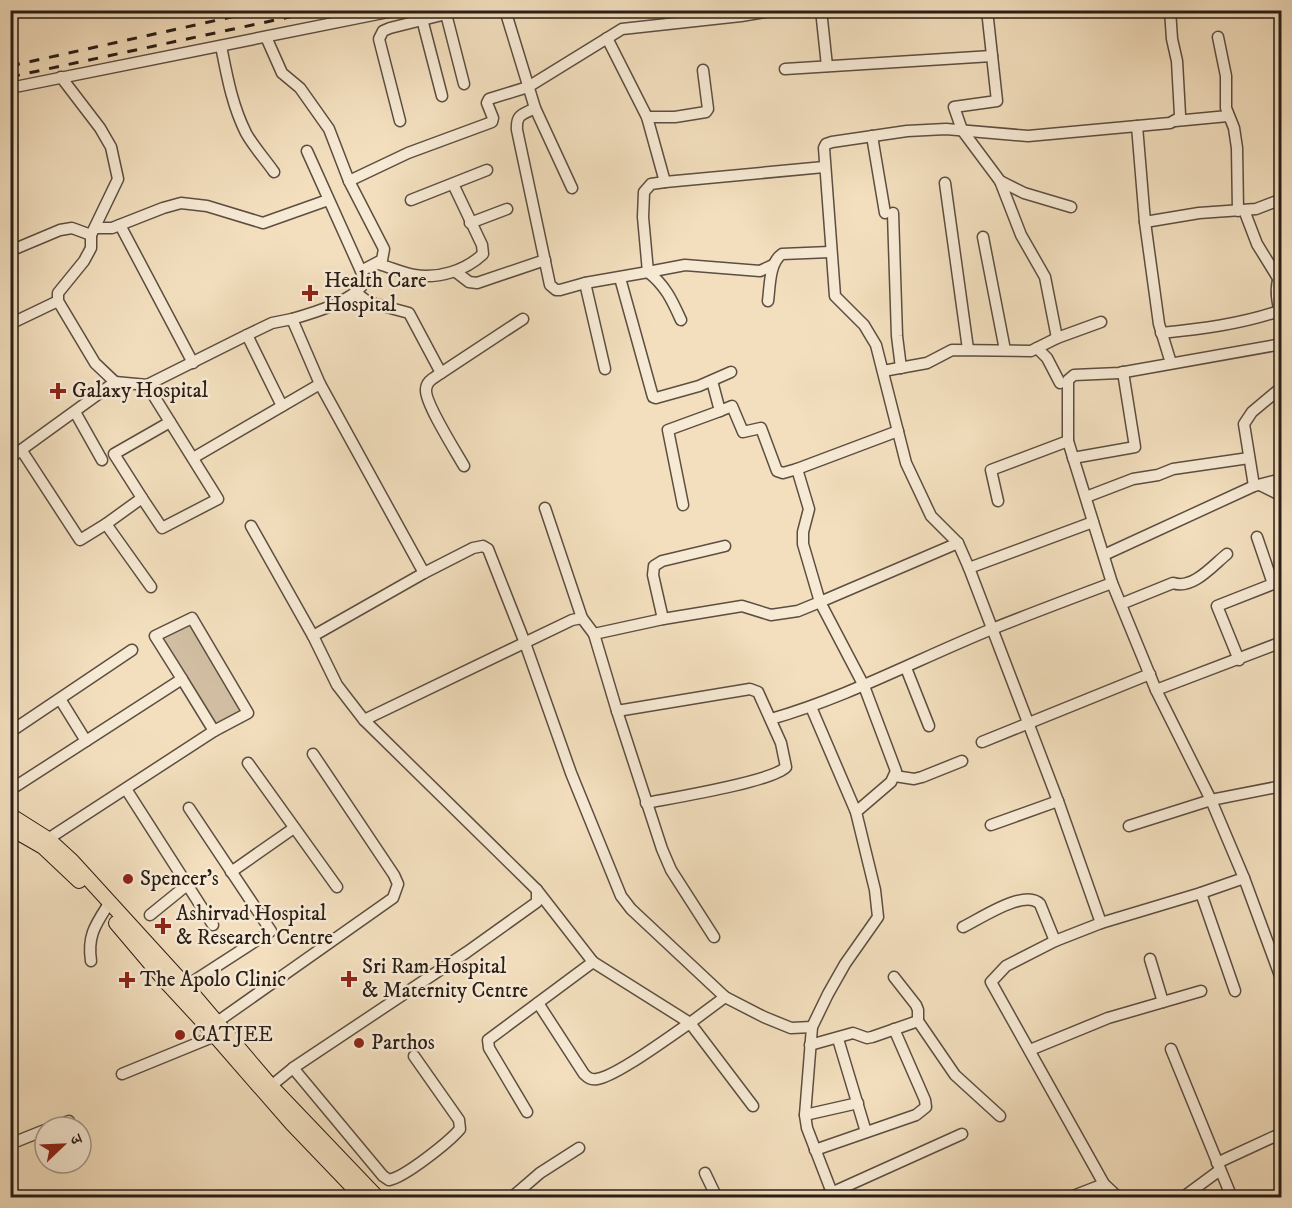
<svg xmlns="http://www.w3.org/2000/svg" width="1292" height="1208" font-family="'IM FELL DW Pica','Noto Serif Devanagari',serif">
	<rect width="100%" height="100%" fill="#f3dfbe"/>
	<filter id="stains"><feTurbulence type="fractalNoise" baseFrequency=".00333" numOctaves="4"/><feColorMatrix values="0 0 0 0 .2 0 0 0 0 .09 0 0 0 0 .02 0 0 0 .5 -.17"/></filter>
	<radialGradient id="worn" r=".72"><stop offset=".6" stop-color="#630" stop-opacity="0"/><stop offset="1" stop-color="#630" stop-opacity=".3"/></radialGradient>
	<!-- green -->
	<path fill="#d1bea2" stroke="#7d6e5c" stroke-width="1.5" d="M194 621 246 709 216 725 159 634Z"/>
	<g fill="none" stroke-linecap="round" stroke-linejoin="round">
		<!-- minor casing -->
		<g stroke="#5c4e41" stroke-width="13">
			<g id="minor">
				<path d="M445 10 464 84"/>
				<path d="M505 10 535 108 572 188"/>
				<path d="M821 10 827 66"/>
				<path d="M987 10 997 101 954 107 962 130 1000 181 1024 193 1071 207"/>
				<path d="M422 19 442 96"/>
				<path d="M266 37 282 73 300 88 329 129 349 181 384 249 382 260 361 271 365 281C355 301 313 313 292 319"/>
				<path d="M1218 37 1226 76V108L1234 128 1237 148 1238 211"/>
				<path d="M607 38 647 117 665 182"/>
				<path d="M221 46C227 76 232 105 246 133 253 146 265 159 274 172"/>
				<path d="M785 69 992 56"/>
				<path d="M61 77 100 128 111 147 118 179 91 235V248L84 261 58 293V301L95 363 115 382"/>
				<path d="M10 88 398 10"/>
				<path d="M535 108C522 115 516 114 517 130L550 285 556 290H560L585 283 648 272C665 285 672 300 681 320"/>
				<path d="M647 117H675L706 112 708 109 703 70"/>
				<path d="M400 121 379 39 383 31 390 28 446 14"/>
				<path d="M1175 121 1228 116"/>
				<path d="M1137 126 1145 222"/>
				<path d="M872 136 885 213"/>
				<path d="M307 151 361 271"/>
				<path d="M349 181 408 153 492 122 493 118 487 103 489 99 528 87 622 29 741 16 777 10"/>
				<path d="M1000 181 1021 235 1045 277 1057 338"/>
				<path d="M945 183 968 349"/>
				<path d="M411 200 487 170"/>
				<path d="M1244 210 1257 244 1278 278"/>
				<path d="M893 213 897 336 901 368"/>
				<path d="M470 223 507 209"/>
				<path d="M120 225 193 363"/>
				<path d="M95 228H112L163 208 181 203 207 206 263 223 328 200"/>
				<path d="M983 237 1005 350"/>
				<path d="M10 251 60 230 72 228 91 235"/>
				<path d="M378 264C390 267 402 273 414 275 438 279 465 271 483 254L482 245 453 184"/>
				<path d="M773 265 760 271 685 265 648 272 643 217 644 192 651 184 665 182 824 167"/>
				<path d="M456 272 469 282 477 283 545 260"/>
				<path d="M1281 274C1273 286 1278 306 1282 320"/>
				<path d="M620 278 653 397 656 398 699 386 731 372"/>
				<path d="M585 283 605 369"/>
				<path d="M355 292 368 302 409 313 441 373"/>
				<path d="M768 301C770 287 769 263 782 254L830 252"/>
				<path d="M10 324 58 301"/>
				<path d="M1161 333C1201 329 1241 324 1279 311"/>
				<path d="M247 335 272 323 292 319 320 384 424 573"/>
				<path d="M1037 348 1047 358 1060 383"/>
				<path d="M1171 363 1159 324 1145 222 1199 213 1256 209 1282 199"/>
				<path d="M883 371 927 363 952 350 1031 351 1057 338 1101 322"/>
				<path d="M712 381 720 411 732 406 743 432 761 428 777 471 783 473 797 469"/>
				<path d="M147 385 247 335 282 406"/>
				<path d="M75 412 102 460"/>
				<path d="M898 431 797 469 809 509 803 532V544L820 602 958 543"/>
				<path d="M10 458 115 382 147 385 218 499 162 528 142 498 106 524 80 540 22 451"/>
				<path d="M193 458 320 384"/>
				<path d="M1073 458 1135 447 1123 372"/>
				<path d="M464 466C456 452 425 403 426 390 426 381 434 378 441 373L523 319"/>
				<path d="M1260 485 1282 496"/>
				<path d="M1254 486 1244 424 1252 412 1282 387"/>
				<path d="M1086 497 1133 479 1158 475 1173 469 1249 458"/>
				<path d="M142 498 114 454 170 422"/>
				<path d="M998 501 991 470 1068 441"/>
				<path d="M683 505 668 430 720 411"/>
				<path d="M545 508 582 618"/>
				<path d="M106 524 151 587"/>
				<path d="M251 526 313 636"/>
				<path d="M1104 555 1254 486 1282 479"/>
				<path d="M969 568 1093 522"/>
				<path d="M1121 604 1173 583C1193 590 1213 565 1227 554"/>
				<path d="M663 619 653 575 654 566 662 561 725 546"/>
				<path d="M594 634 663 619 742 606 771 615 798 611 820 602 864 686 896 771 891 782 856 812 875 890 878 917 845 964 828 994 812 1027 805 1115 807 1128 834 1198"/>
				<path d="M1239 660 1217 606 1273 584 1257 537"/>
				<path d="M906 668 929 726"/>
				<path d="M182 679 155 636 192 618 248 713 214 731"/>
				<path d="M1156 690 1282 642"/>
				<path d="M60 699 86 741"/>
				<path d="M811 707 856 812"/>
				<path d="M617 711 662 849 671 870 714 937"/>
				<path d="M771 719C848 697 918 659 992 629 1032 613 1072 598 1112 583"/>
				<path d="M364 720 337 685 313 636 424 573 473 548 483 546 488 549 525 643 571 773 621 896 631 909 725 997"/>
				<path d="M10 732 132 650"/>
				<path d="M982 742 1150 674"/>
				<path d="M248 763 337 887"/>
				<path d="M895 776 914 779 922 777 962 761"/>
				<path d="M126 789 213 925"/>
				<path d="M10 790 182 679 214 731 48 839"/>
				<path d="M991 825 1058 801"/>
				<path d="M1129 826 1211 800 1282 786"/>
				<path d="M231 872 294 828"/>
				<path d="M1244 878 1282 981"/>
				<path d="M537 890 593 962 690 1023 725 997 764 1017 791 1028 812 1027"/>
				<path d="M1201 893 1235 991"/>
				<path d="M150 915 187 885"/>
				<path d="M1101 923 1058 801 969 568 958 543 931 516 906 463 876 345 864 325 835 296 824 148 826 144 832 142 907 131 946 129 1028 136 1170 123 1179 118 1180 115 1177 61 1172 39 1170 10"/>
				<path d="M963 927C980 919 1025 888 1040 904L1055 941"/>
				<path d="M1150 959 1163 1002"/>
				<path d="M91 961C87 935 96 924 110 902"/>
				<path d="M894 977 916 1005 918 1010V1021"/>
				<path d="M186 986 271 931 189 808"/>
				<path d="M538 1003 584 1074C588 1078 591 1080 597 1079 617 1076 670 1036 690 1023L753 1106"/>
				<path d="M217 1022 393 898 398 884 394 875 313 754"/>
				<path d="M838 1039 866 1132"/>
				<path d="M810 1045 853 1033 867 1038 872 1037 918 1021 955 1075 1000 1116"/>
				<path d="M1171 1049 1232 1198"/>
				<path d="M1030 1050 1108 1018 1201 991"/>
				<path d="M293 1068 383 1176 389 1180C405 1177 449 1142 460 1129L459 1120 414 1056"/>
				<path d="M122 1074 215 1036"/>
				<path d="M271 1086 293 1068 467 952 537 902V890L364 720 572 620 582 618 594 634 617 711 750 689 758 692 781 743 786 767C772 782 671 798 646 803"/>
				<path d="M527 1112 489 1048 488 1040 593 962"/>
				<path d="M805 1115 858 1103"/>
				<path d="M54 1127 69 1121"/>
				<path d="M10 1144 45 1130"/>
				<path d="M815 1150 916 1115 926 1107 925 1100 894 1029"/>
				<path d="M1217 1163 1282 1133"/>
				<path d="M705 1173 717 1198"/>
				<path d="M511 1198 540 1173 579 1148"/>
				<path d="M820 1198 962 1134"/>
				<path d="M1068 1198 1104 1184"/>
				<path d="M1119 1198 1104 1184 991 982 1006 966 1055 941 1101 923 1201 893 1244 878 1211 800 1156 690 1112 583 1068 441V380L1074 375 1119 373 1282 344"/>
				<path d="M1182 1198 1220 1170"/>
			</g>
		</g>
		<!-- major casing -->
		<g stroke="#291d17" stroke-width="16">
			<g id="major">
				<path d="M10 815 48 839 72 861 186 986 271 1086 378 1198"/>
				<path d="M10 828 43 847 79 881"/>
				<path d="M116 923 166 982 203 1022 292 1124 363 1198"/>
			</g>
		</g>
		<!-- minor -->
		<use href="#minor" stroke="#f7ead5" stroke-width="10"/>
		<!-- major -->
		<use href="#major" stroke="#f3dfbe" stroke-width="14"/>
		<!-- rail -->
		<g stroke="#291d17" stroke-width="3" stroke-dasharray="10 10" stroke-linecap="butt">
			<path d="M10 66 263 10"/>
			<path d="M10 77 322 10"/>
		</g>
	</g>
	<!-- markers -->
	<g fill="#8f2418" stroke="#f7ead5" stroke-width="2">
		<path d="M307 284h6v6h6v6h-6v6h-6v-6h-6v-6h6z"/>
		<path d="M55 382h6v6h6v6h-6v6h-6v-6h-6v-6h6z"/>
		<circle cx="128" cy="879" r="6"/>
		<path d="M160 917h6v6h6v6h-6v6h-6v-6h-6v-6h6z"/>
		<path d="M346 970h6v6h6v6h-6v6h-6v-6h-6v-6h6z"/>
		<path d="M124 971h6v6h6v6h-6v6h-6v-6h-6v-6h6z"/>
		<circle cx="180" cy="1035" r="6"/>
		<circle cx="359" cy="1043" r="6"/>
	</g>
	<g text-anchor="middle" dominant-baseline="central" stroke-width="5" stroke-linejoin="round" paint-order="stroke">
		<!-- poi labels -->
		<g font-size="21" fill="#291d17" stroke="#f7ead5" text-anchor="start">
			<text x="324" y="281">Health Care<tspan x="324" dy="24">Hospital</tspan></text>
			<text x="72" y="391">Galaxy Hospital</text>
			<text x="140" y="879">Spencer's</text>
			<text x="176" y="914">Ashirvad Hospital<tspan x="176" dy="24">&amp; Research Centre</tspan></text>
			<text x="362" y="967">Sri Ram Hospital<tspan x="362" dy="24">&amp; Maternity Centre</tspan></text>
			<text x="140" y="980">The Apolo Clinic</text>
			<text x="192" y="1035">CATJEE</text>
			<text x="371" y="1043">Parthos</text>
		</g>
	</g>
	<!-- margin -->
	<rect width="1292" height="1208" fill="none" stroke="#f3dfbe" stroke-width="36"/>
	<rect x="12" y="12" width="1268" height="1184" fill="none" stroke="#291d17" stroke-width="3"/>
	<rect x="18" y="18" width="1256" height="1172" fill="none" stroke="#291d17" stroke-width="1.5"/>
	<!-- north arrow -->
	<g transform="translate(63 1145) rotate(67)"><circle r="28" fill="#f7ead5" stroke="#a59889" stroke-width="1.5"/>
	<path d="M0-4.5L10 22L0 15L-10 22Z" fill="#8f2418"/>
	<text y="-9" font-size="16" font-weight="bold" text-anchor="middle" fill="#291d17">उ</text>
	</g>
	<rect width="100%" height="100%" filter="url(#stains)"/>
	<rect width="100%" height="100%" fill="url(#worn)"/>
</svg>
